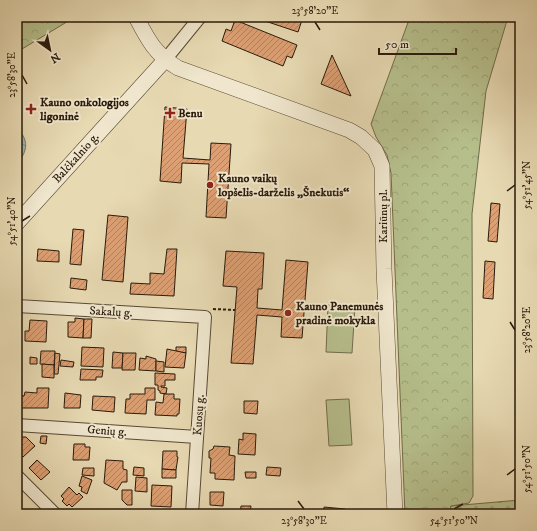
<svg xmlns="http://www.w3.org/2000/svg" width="537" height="531" font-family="'IM FELL DW Pica',serif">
	<defs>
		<pattern id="forest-crowns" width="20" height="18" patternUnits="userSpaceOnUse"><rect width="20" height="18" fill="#b6bf8c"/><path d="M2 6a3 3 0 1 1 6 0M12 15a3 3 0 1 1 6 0" fill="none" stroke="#9da477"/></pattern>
		<pattern id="cemetery-stones" width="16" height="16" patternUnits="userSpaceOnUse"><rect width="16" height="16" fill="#b6bf8c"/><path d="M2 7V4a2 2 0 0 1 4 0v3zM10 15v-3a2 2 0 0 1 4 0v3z" fill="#9da477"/></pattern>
		<pattern id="water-waves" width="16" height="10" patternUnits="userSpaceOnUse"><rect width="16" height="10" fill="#9bb7b7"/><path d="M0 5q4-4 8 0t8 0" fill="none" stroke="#7f9493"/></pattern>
		<pattern id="building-hatch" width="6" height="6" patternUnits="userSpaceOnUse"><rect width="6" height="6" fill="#dca074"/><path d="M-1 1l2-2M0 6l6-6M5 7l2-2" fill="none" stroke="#b3825d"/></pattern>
	</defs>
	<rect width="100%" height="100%" fill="#e7d9b2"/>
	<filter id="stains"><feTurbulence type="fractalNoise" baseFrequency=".005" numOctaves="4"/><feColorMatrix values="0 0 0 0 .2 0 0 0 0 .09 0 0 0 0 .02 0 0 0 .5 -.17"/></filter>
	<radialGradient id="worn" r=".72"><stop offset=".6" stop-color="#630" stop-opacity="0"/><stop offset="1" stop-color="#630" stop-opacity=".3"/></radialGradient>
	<!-- forest -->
	<g fill="url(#forest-crowns)" stroke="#706c4b">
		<path d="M17 17H75L17 52Z"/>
		<path d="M410 17H508L486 91 472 214 473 496 469 503 451 506 449 514H405L391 173 387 155 376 137 371 124Z"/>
	</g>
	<!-- cemetery -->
	<path fill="url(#cemetery-stones)" stroke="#706c4b" d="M520 500V514H449L451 506Z"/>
	<!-- park -->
	<g fill="#b6bf8c" stroke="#706c4b">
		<path d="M328 305 355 306 352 353 326 352Z"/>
		<path d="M349 399 352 445 329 446 326 400Z"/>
	</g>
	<!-- water -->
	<path fill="url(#water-waves)" stroke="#6e7872" d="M17 128C29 140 28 151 17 164Z"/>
	<!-- building -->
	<g fill="url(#building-hatch)" stroke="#2a1a0a">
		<path d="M267 17H294L302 20 298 32 265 21Z"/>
		<path d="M235 20 297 45 292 58 287 56 283 66 222 41 226 29 231 31Z"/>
		<path d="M332 55 351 96 321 84Z"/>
		<path d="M165 107 187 109 183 158 210 160 211 143 231 144 226 218 206 217 209 164 182 163 181 183 160 181Z"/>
		<path d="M491 203 500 204 497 242 488 241Z"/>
		<path d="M108 215 128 217 123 282 102 280Z"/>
		<path d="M73 229 84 230 81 265 70 264Z"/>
		<path d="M38 249 59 251V262L37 261Z"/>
		<path d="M167 249H177L174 296 130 294 131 283 150 284V273L164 274Z"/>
		<path d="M226 251 264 253 262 289H258L257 308 282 310 286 260 308 262 302 338 281 337 282 317 257 315 253 364 231 363 237 287 223 286Z"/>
		<path d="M485 261 495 262 493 299 483 298Z"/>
		<path d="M71 278 87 280 86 290 70 288Z"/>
		<path d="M75 318 84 319 83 338 68 337V322H75Z"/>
		<path d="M84 319H92L91 338H83Z"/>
		<path d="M30 320 47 321 46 342 25 341V331H29Z"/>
		<path d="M82 347 104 348 103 367 81 366Z"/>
		<path d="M176 347H186V353L176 352Z"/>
		<path d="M167 349 186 353 184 368 165 367Z"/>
		<path d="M41 351H55L54 365 40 364Z"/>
		<path d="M113 352 123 353 122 368H112Z"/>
		<path d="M55 353 60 354 58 374H54Z"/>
		<path d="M123 353H136L135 370H122Z"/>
		<path d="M146 356 156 359V371L139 370 140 358 146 359Z"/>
		<path d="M30 357 37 358V364H30Z"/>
		<path d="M61 360 74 362 73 367 60 366Z"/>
		<path d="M156 361 164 362V372L156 371Z"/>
		<path d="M42 364 54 365V378L42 377Z"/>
		<path d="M81 369 103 370 102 377H96V380H80Z"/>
		<path d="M155 373 175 374V380H165V386H161V387L167 388 166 394 160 393V391L158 390V385H155Z"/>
		<path d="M37 388H49L48 408H17V395L24 396 25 392 37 393Z"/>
		<path d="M145 388H155V400H147L146 414 125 413 126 399H130V394H145Z"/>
		<path d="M65 393 81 395 80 408H64Z"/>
		<path d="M164 394H174V399H180L179 414H177V416L155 415 156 402 163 403Z"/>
		<path d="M93 396 115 397 114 412 92 410Z"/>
		<path d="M244 401H258L257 414 244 413Z"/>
		<path d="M243 433 256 434 255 455 238 454 239 439 243 440Z"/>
		<path d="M41 436H47L46 444 40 443Z"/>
		<path d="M21 437H26L35 446 23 457 17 451V441Z"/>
		<path d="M74 444H85V447H90L89 460H73Z"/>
		<path d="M214 446 230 447 229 455 235 456 234 480 215 479V473H210L211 458H209V451L213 449Z"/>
		<path d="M163 451H177V457H178L176 470 162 469Z"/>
		<path d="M37 460 50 472 41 480 29 468Z"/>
		<path d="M106 460 123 461V469L127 470V482H122L117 490 104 483Z"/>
		<path d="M134 467 144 468V476L133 475Z"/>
		<path d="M267 467 281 468 280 476 266 475Z"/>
		<path d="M83 468H94V476L82 475Z"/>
		<path d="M162 469 176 470V478H162Z"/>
		<path d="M245 472H256V478H246Z"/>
		<path d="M82 476 92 480 87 494 81 491 82 487 79 486Z"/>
		<path d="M136 477 147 478V492L135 491Z"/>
		<path d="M152 485 172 486 171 507 151 506Z"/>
		<path d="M69 487 77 495 79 493 83 497 72 507 69 504 67 506 62 501 64 499 61 496Z"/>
		<path d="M122 490H132V505H127L122 500Z"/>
		<path d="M210 492H224L223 506 210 505Z"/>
		<path d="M241 506H251L250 514H240Z"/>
		<path d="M324 507 345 509 344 514H324Z"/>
		<path d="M148 510 161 511V514H148Z"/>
	</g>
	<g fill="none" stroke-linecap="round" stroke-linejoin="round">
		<!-- minor casing -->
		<g stroke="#594a34" stroke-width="14">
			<g id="minor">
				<path d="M165 60 200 17"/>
				<path d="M17 306 205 317 192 514"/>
				<path d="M17 425 197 437"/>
				<path d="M17 476 55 514"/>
			</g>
		</g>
		<!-- tertiary casing -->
		<g stroke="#594a34" stroke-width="16">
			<g id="tertiary">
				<path d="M136 17C148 40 155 54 178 68L349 130 361 137 375 150 382 166 384 269 395 514"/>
				<path d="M17 223 165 60"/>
			</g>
		</g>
		<!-- path -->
		<path stroke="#2a1a0a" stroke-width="2" stroke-dasharray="3 2" stroke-linecap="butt" d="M213 309 235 310"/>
		<!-- minor -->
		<use href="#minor" stroke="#efe6cd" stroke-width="12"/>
		<!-- tertiary -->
		<use href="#tertiary" stroke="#efe6cd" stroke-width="15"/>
	</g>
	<!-- ticks -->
	<path fill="none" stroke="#2a1a0a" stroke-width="1.5" d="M315 22 320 30M22 75 27 84M507 191 515 185M22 221 30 216M510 322 515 330M507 475 515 469M298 501 304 509M454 509 463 504"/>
	<!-- markers -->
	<g fill="#8f2418" stroke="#efe6cd" stroke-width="1.5">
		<path d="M29 103h4v4h4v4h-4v4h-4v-4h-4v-4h4z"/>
		<path d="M168 107h4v4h4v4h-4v4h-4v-4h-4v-4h4z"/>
		<circle cx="210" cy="185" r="4"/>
		<circle cx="288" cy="313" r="4"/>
	</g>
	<g text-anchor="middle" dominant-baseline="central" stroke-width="4" stroke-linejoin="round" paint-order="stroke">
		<!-- poi labels -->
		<g font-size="12" font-weight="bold" fill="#2a1a0a" stroke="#efe6cd" text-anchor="start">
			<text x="40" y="102">Kauno onkologijos<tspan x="40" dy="14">ligoninė</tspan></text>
			<text x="178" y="113">Benu</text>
			<text x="218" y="178">Kauno vaikų<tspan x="218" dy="14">lopšelis-darželis „Šnekutis“</tspan></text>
			<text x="296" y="306">Kauno Panemunės<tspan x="296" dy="14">pradinė mokykla</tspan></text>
		</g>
		<!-- street labels -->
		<g font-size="12" fill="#2a1a0a" stroke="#efe6cd">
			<text transform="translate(76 158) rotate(-48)">Balčkalnio g.</text>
			<text transform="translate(383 216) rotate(-90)">Kariūnų pl.</text>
			<text transform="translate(111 312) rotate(3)">Sakalų g.</text>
			<text transform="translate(199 415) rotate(-86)">Kuosų g.</text>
			<text transform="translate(107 431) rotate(4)">Genių g.</text>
		</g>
	</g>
	<!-- margin -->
	<rect width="537" height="531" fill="none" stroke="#e7d9b2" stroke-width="44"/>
	<!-- north arrow -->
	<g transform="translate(50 50) rotate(147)" stroke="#efe6cd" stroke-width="3" paint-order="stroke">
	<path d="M0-3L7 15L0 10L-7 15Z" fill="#2a1a0a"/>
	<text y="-6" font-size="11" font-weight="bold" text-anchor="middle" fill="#2a1a0a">N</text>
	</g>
	<!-- scale -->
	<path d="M379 48v6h77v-6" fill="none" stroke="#2a1a0a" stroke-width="2"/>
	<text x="385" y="48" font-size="12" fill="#2a1a0a" stroke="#efe6cd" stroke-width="3" paint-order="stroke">50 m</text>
	<rect x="22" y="22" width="493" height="487" fill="none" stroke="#2a1a0a" stroke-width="1.5"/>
	<g font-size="10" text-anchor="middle" fill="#2a1a0a">
		<text x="315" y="14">23°58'20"E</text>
		<text transform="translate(11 75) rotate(-90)" y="4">23°58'30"E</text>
		<text transform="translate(526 185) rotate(-90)" y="4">54°51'45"N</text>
		<text transform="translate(11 221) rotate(-90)" y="4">54°51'40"N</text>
		<text transform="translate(526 330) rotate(-90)" y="4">23°58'20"E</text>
		<text transform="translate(526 469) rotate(-90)" y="4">54°51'50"N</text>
		<text x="304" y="524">23°58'30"E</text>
		<text x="454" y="524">54°51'50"N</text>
	</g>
	<rect width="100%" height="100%" filter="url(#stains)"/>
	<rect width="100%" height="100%" fill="url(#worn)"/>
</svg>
